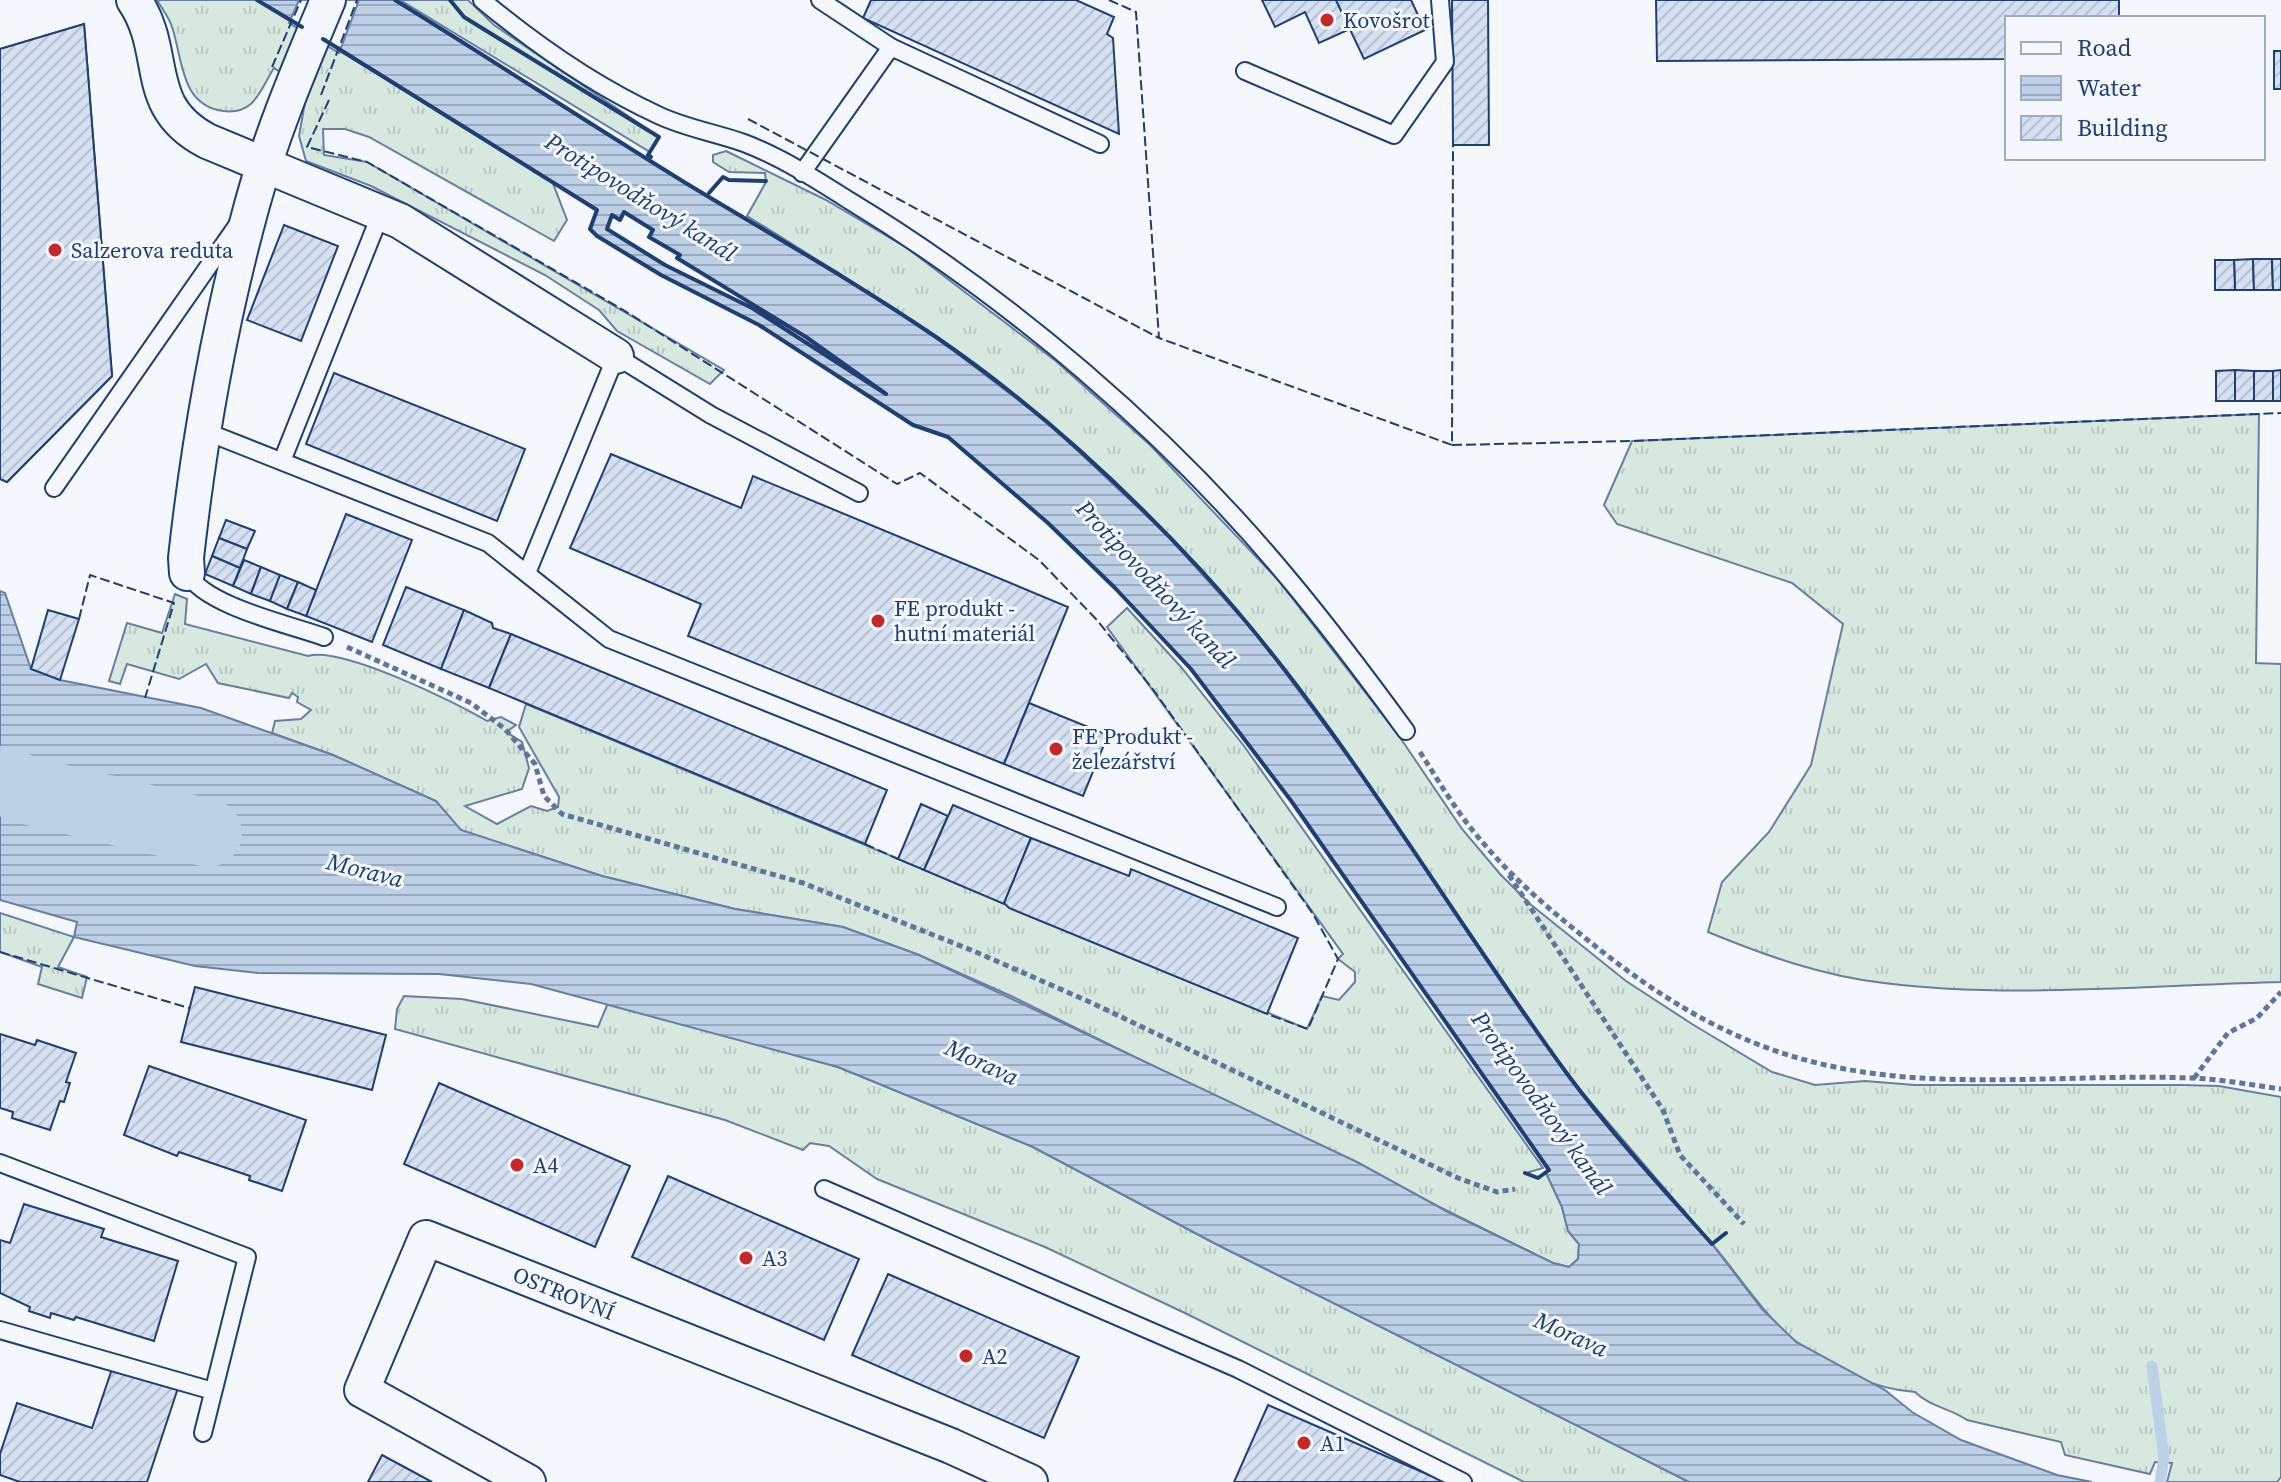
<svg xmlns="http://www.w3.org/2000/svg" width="2281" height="1482" font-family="'Source Serif 4',serif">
	<defs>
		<pattern id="grass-tufts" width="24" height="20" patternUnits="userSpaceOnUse" patternTransform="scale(2)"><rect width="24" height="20" fill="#d7e8df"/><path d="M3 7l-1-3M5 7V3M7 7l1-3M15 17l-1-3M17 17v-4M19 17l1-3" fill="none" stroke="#b8c8c3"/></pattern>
		<pattern id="water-rules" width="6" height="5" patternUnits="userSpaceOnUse" patternTransform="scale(2)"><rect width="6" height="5" fill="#bed0e5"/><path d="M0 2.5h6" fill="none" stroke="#9aaabe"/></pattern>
		<pattern id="building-hatch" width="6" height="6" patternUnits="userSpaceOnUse" patternTransform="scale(2)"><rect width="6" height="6" fill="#d5e0f0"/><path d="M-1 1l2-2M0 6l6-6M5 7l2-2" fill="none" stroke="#b6c1d1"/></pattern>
	</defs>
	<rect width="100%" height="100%" fill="#f4f7fb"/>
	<!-- grass -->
	<g fill="url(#grass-tufts)" stroke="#687fa3" stroke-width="2">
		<path d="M157 0H257L552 181 567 220 554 241 369 137 345 129H323L324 155 367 162 724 370 710 384 617 331 599 310 545 275 371 186 306 161 299 136 307 91 274 68C260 90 255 115 223 111 180 105 183 59 172 27 169 17 162 9 157 0Z"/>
		<path d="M400 0H468L494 25 659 137 650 152Z"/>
		<path d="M726 151 826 200 907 248 1057 362 1150 445 1279 581 1399 736 1462 829 1500 874 1530 904 1626 981 1692 1024 1772 1072 1815 1085 1865 1081 1915 1085H2182L2219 1086 2281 1097V1477L2277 1482H2167L2172 1463 2155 1462 2150 1474 2065 1455 2061 1442 1967 1420C1950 1408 1930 1407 1915 1392 1873 1389 1826 1367 1793 1339 1758 1309 1736 1270 1705 1236 1658 1184 1610 1132 1568 1075 1445 907 1341 723 1200 569 1067 424 913 318 747 216L766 182 765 173 729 172 713 162V155Z"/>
		<path d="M2259 414 2256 663 2281 664V982C2155 985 2008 999 1884 983 1822 976 1764 955 1708 932L1722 882 1769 832 1811 765 1843 624 1792 583 1617 524 1604 505 1632 441Z"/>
		<path d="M175 594 187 599 185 624 308 656C341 646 455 702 487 721L501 717 516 725 506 732 522 742 529 768 522 789 465 806 497 824 531 806 547 811 558 807 559 797 519 727 526 704 1307 1029 1322 996 1339 1000 1355 982V972L1338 959 1343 954 1107 627 1127 608 1181 667 1244 746 1543 1168 1526 1173 1538 1178 1546 1173 1562 1207 1568 1231 1579 1244 1578 1259 1569 1267 1553 1263 1011 996 919 955 843 927 735 909 602 876 460 830 436 801 333 755 272 733 275 721 301 719 311 710 297 702 298 697 292 693 289 698 218 683 206 664 179 679 127 664 120 684 109 681 127 623 162 633Z"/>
		<path d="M0 913 74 937 58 967 87 977 82 998 38 984 42 967 0 952Z"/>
		<path d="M404 996 462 999 598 1027 608 1003 838 1067 1033 1147 1214 1243 1689 1482H1524L1187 1314 1045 1247 877 1179 829 1146 810 1143 803 1150 725 1120 395 1029 397 1009Z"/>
	</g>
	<!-- water -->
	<path fill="url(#water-rules)" stroke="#687fa3" stroke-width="2" fill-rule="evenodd" d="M257 0H395L685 182 836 271 938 339 1046 421 1164 532 1257 635 1355 766 1570 1078 1712 1244 1762 1309 1796 1342 1885 1390 1912 1412 1961 1440 2057 1475 2092 1482H1689L1214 1243 1033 1147 838 1067 531 984 439 974 258 973 195 966 74 937 77 922 0 900V788L107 819H116L120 809 0 773V591L5 593 31 669 60 680 201 708 333 755 436 801 461 830 602 876 735 909 843 927 919 955 1357 1162 1450 1213 1553 1263 1569 1267 1578 1259 1579 1244 1568 1231 1562 1207 1546 1173 1549 1170 1292 802 1191 669 1115 588 1048 523 948 437 913 425 759 325 661 275 597 236 590 229 597 209ZM624 213 653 229 649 237 679 254 677 258 806 337 886 394 752 308 665 265 607 229 612 216 620 220Z"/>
	<!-- pier -->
	<path fill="#f4f7fb" stroke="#687fa3" stroke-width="2" d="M299 0H359L339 53 289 23Z"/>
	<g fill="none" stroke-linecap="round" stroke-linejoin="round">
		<!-- stream -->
		<path stroke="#bed0e5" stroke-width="11" d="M2152 1366 2164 1458 2160 1482"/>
		<!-- river -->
		<path stroke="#bed0e5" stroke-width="68" d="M0 780 30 791 208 833"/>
	</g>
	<!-- building -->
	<g fill="url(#building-hatch)" stroke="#1d3f73" stroke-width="2">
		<path d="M871 0H1076L1114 17 1107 34 1113 38 1119 134 863 18Z"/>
		<path d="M1262 0H1336L1350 29 1319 43 1305 12 1275 27Z"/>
		<path d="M1336 0H1411L1425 30 1364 59Z"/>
		<path d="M1452 0H1488L1489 145H1453Z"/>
		<path d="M1656 0H2119V18H2007V59L1657 61Z"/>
		<path d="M84 24 112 376 7 482 0 479V296L18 295 0 204V49Z"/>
		<path d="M84 24 112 376 7 482 0 479V49Z"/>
		<rect x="2274" y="51" width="7" height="38"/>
		<path d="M284 225 338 246 301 341 247 320Z"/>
		<path d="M2253 259 2254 290H2235L2234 260Z"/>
		<path d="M2253 259H2272L2273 290H2254Z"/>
		<path d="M2272 259H2281V290H2273Z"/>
		<path d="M2215 260H2234L2235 290H2215Z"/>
		<path d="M2235 370V401H2216V371Z"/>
		<path d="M2235 370 2254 371V401H2235Z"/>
		<path d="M2281 370V401H2273V371Z"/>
		<rect x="2254" y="371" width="19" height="30"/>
		<path d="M334 373 525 449 497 521 306 444Z"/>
		<path d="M611 454 741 508 753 476 1068 607 1004 764 688 636 701 604 570 548Z"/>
		<path d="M346 514 412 540 372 642 306 616Z"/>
		<path d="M226 520 255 531 247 549 219 538Z"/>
		<path d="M219 538 247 549 240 568 212 556Z"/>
		<path d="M212 556 240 568 233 586 205 574Z"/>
		<path d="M244 560 261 567 251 594 233 586Z"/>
		<path d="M261 567 280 575 270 601 251 594Z"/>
		<path d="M280 575 298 582 287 609 270 601Z"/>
		<path d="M298 582 316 590 306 616 287 609Z"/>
		<path d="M406 587 464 610 441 669 383 645Z"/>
		<path d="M48 610 79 619 60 680 31 669Z"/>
		<path d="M464 610 492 623 493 628 511 634 489 688 441 669Z"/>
		<path d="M511 634 887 790 865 844 489 688Z"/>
		<path d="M1029 703 1108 735 1083 796 1004 764Z"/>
		<path d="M921 804 948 816 924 870 898 859Z"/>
		<path d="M953 805 1031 838 1004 904 924 870Z"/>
		<path d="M1031 838 1129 876 1131 869 1298 938 1267 1014 1009 908 1004 903Z"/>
		<path d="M195 987 386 1035 372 1090 181 1042Z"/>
		<path d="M0 1034 35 1045 37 1040 76 1053 66 1082 70 1083 64 1102 60 1101 50 1130 12 1118 13 1112 0 1108Z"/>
		<path d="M149 1066 306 1120 282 1191 249 1180 250 1176 179 1152 177 1156 124 1135Z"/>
		<path d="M439 1083 630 1166 595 1247 404 1164Z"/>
		<path d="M668 1176 859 1259 824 1340 632 1257Z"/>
		<path d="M24 1204 104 1229 101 1237 178 1261 154 1341 76 1317 74 1320 51 1313 50 1318 29 1311 30 1307 0 1293V1240L10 1243Z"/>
		<path d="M888 1274 1079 1357 1044 1438 852 1355Z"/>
		<path d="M113 1366 178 1388 147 1482H20L0 1475V1454L17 1403 92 1428Z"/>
		<path d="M1268 1405 1445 1482H1234Z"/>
		<path d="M382 1455 432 1482H368Z"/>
	</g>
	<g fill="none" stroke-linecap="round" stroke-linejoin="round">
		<!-- service casing -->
		<g stroke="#1d3f73" stroke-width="20">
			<g id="service">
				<path d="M482 0C535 44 595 86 658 115 685 128 716 133 744 143 781 157 817 180 850 201 1011 299 1168 433 1288 578 1329 627 1368 679 1406 731"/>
				<path d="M820 0 891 47"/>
				<path d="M1245 71 1394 135 1445 62 1440 0"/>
				<path d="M802 173 891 47 1100 144"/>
				<path d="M202 430 488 543 609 639 1277 907"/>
				<path d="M282 461 381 213"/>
				<path d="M54 488 238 224"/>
				<path d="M187 573C205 606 288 624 324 637"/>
				<path d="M527 573 616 356 711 415 859 493"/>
				<path d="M0 1163 247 1257 203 1433"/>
				<path d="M824 1189 1238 1369 1463 1482"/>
				<path d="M0 1330 213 1391"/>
			</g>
		</g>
		<!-- minor casing -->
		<g stroke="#1d3f73" stroke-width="38">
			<g id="minor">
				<path d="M134 0C170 53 140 106 207 141L400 221 616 356"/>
				<path d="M187 573 186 558C199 440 220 321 252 205 271 135 300 67 328 0"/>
				<path d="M528 1482 362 1390 426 1238 951 1446 1030 1482"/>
			</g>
		</g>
		<!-- path -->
		<g stroke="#5e769c" stroke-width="5" stroke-dasharray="6 4" stroke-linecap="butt">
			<path d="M347 647 471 703 505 729 535 764 544 796 562 814 803 883 976 952 1092 1003 1458 1178 1497 1192 1515 1189"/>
			<path d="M1420 752C1436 777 1452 804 1470 827 1502 868 1539 901 1579 933 1695 1028 1789 1074 1942 1079 2025 1082 2108 1075 2191 1078 2221 1079 2251 1085 2281 1089"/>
			<path d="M1509 875 1663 1110 1680 1155 1744 1224"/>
			<path d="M2194 1078 2228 1033 2257 1018 2281 992"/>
		</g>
		<!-- service -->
		<use href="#service" stroke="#f4f7fb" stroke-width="16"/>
		<!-- minor -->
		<use href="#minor" stroke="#f4f7fb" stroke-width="34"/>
		<!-- fence -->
		<g stroke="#1d3f73" stroke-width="2" stroke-dasharray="10 4" stroke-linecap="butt">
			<path d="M1109 0 1136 12 1159 338 1452 445 1453 145"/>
			<path d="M272 67 301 0"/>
			<path d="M321 95 357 0"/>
			<path d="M329 100 307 147 367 162 625 311 897 484 920 473 1039 560 1096 619 1152 688 1313 914 1338 959 1308 1029 1267 1014"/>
			<path d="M748 119 1159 338"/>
			<path d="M1452 445 1632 441 2281 413"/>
			<path d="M79 619 90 575 174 603 145 698"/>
			<path d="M865 844 898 859"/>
			<path d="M0 952 189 1008"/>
		</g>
		<!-- wall -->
		<g stroke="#1d3f73" stroke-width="4">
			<path d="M257 0 302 27"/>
			<path d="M395 0C492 60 587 122 684 182 768 233 854 281 936 337 1031 402 1120 483 1199 568 1341 722 1444 907 1568 1075 1612 1134 1663 1189 1712 1244L1726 1233"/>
			<path d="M450 0 464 17 659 137 648 155 651 157"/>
			<path d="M323 39 597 210 590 229 597 236 661 275 759 325 913 425 948 437 1048 523 1115 588 1191 669 1292 802 1549 1170 1538 1178 1525 1173"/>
			<path d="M709 193 723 177 729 180 766 181"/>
			<path d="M624 212 653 230 649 237 680 255 677 258 806 337 886 394 752 308 665 265 607 229 612 215 620 220Z"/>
		</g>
	</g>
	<!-- markers -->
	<g fill="#c62828" stroke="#f4f7fb" stroke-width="3">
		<circle cx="1327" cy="20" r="8"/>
		<circle cx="55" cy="250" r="8"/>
		<circle cx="878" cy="621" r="8"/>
		<circle cx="1056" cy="749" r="8"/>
		<circle cx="517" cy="1165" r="8"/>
		<circle cx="746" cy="1258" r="8"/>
		<circle cx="966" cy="1356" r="8"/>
		<circle cx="1304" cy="1443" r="8"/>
	</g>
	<g text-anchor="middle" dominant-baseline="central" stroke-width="6" stroke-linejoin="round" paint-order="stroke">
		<!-- poi labels -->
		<g font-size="22" fill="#1d3f73" stroke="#f4f7fb" text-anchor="start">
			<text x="1343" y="20">Kovošrot</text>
			<text x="71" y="250">Salzerova reduta</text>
			<text x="894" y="608">FE produkt -<tspan x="894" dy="25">hutní materiál</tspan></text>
			<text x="1072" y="736">FE Produkt -<tspan x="1072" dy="25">železářství</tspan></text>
			<text x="533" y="1165">A4</text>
			<text x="762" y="1258">A3</text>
			<text x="982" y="1356">A2</text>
			<text x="1320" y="1443">A1</text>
		</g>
		<!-- street labels -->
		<g font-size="22" fill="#1d3f73" stroke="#f4f7fb">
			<text transform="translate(564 1293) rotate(22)">OSTROVNÍ</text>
		</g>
		<!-- water labels -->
		<g font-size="24" font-style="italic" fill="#1d3f73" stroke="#f4f7fb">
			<text transform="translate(641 197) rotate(32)">Protipovodňový kanál</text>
			<text transform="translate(1156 584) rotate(47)">Protipovodňový kanál</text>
			<text transform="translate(365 870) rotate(14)">Morava</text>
			<text transform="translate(982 1062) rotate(25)">Morava</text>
			<text transform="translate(1542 1103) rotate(54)">Protipovodňový kanál</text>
			<text transform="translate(1571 1334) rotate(24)">Morava</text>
		</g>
	</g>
	<!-- legend -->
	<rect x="2005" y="16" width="260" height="144" fill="#f4f7fb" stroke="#9eadc5" stroke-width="2"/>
	<rect x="2021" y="42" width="40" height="12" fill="#f4f7fb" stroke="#9eadc5" stroke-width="2"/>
	<text x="2077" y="56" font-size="24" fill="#1d3f73">Road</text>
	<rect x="2021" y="76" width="40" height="24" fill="url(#water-rules)" stroke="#9eadc5" stroke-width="2"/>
	<text x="2077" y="96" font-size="24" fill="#1d3f73">Water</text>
	<rect x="2021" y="116" width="40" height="24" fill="url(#building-hatch)" stroke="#9eadc5" stroke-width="2"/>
	<text x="2077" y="136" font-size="24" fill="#1d3f73">Building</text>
</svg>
